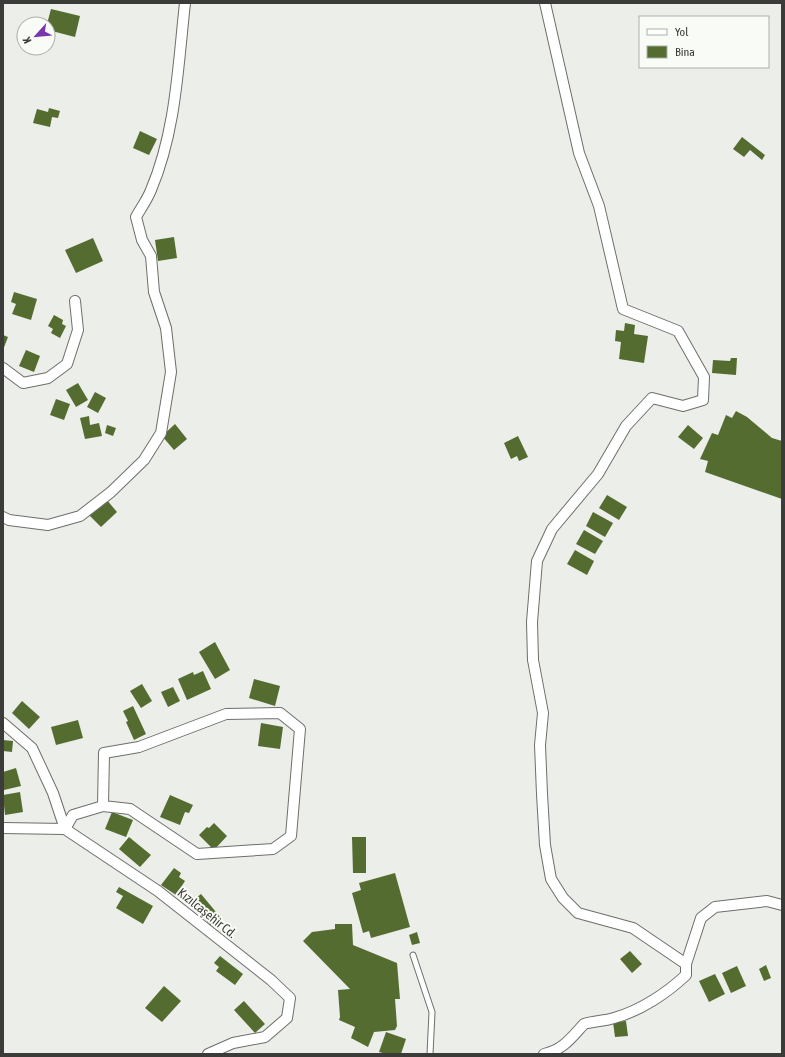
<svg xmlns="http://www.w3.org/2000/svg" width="785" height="1057" font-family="'Asap Condensed',sans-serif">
	<rect width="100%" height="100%" fill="#ebeee9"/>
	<!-- building -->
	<g fill="#556c31">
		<path d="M51 9 80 16 75 37 48 30 47 24Z"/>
		<path d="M49 108 60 111 58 118 52 117 50 127 33 123 37 109 48 112Z"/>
		<path d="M140 131 157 139 149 155 133 148Z"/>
		<path d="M742 137 765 155 762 160 750 150 744 157 733 149Z"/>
		<path d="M174 237 177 258 158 261 155 240Z"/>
		<path d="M93 238 103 261 76 273 65 250Z"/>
		<path d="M14 292 37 299 31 320 12 314 16 304 11 302Z"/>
		<path d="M54 315 63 320 62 324 66 326 60 338 51 333 53 329 48 326Z"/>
		<path d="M625 323 635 325 634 334 648 336 644 363 619 359 621 342 615 341 616 330 624 331Z"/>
		<path d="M3 335 8 337 3 350Z"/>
		<path d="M26 350 40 356 34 372 19 366Z"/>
		<path d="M731 358H737L736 375 712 373 713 360 730 361Z"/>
		<path d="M78 383 88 400 76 407 66 390Z"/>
		<path d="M95 392 106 398 98 413 87 407Z"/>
		<path d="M56 399 70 404 64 420 50 415Z"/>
		<path d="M736 411 747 417 772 438 782 441V499L705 472 708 461 700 459 712 433 718 435 726 415 732 418Z"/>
		<path d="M89 416 90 425 99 423 102 436 85 439 80 418Z"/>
		<path d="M175 424 187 439 174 450 162 436Z"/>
		<path d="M107 425 116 428 113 436 105 433Z"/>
		<path d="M688 425 703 438 694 449 678 437Z"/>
		<path d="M518 436 528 457 519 461 517 456 511 459 504 443Z"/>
		<path d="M607 495 627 507 619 520 599 508Z"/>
		<path d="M106 499 117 512 101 527 89 515Z"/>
		<path d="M593 512 613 523 605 537 586 526Z"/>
		<path d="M584 530 603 541 595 554 576 544Z"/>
		<path d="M575 550 594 561 587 575 567 564Z"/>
		<path d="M215 642 230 670 215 679 199 652Z"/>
		<path d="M203 671 211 689 187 700 178 679 193 672 194 675Z"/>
		<path d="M254 679 280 686 275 706 249 698Z"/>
		<path d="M142 684 152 701 141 708 130 691Z"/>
		<path d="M173 687 180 701 168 707 161 692Z"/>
		<path d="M22 701 40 717 29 729 12 713Z"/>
		<path d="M133 706 146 734 134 740 126 722 128 721 123 711Z"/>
		<path d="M78 720 83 738 56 745 51 727Z"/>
		<path d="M261 723 283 727 280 749 258 746Z"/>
		<path d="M3 740 13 741 12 752 3 751Z"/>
		<path d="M16 768 21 786 4 790 3 772Z"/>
		<path d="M20 792 23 812 5 815 3 795Z"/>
		<path d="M170 795 193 805 189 813 185 812 180 825 160 817Z"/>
		<path d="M112 812 133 820 126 837 105 829Z"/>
		<path d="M214 823 227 836 214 850 199 835 207 827 209 828Z"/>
		<path d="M129 837 151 855 140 867 119 849Z"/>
		<path d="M352 837H366V873H353Z"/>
		<path d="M174 868 181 873 179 877 185 881 176 895 161 885Z"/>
		<path d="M395 873 410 927 371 938 369 931 363 933 352 893 361 890 359 883Z"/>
		<path d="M119 887 153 906 143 924 116 908 123 896 116 892Z"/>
		<path d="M201 894 221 918 211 926 191 902Z"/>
		<path d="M335 924H352L353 945 397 963 400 999H395L397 1026 395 1030 374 1032 368 1047 351 1038 355 1027 339 1020 340 1017 338 990 350 989 303 941 312 932 335 929Z"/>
		<path d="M417 932 420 943 412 945 409 935Z"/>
		<path d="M630 951 642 964 632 973 620 959Z"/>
		<path d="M220 956 243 974 235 985 216 971 219 967 214 963Z"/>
		<path d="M766 965 771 978 764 981 759 969Z"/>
		<path d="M737 966 746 986 731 993 722 973Z"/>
		<path d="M715 974 725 994 709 1002 699 981Z"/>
		<path d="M164 986 181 1001 162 1022 145 1008Z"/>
		<path d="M244 1001 265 1024 255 1033 234 1010Z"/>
		<path d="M626 1021 628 1036 615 1037 613 1022Z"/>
		<path d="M386 1032 406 1039 401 1054H386L379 1052Z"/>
	</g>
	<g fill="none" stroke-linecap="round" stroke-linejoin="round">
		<!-- service casing -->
		<g stroke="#6d6f6b" stroke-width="7">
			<path id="service" d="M413 955 432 1012 430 1054"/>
		</g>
		<!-- minor casing -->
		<g stroke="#6d6f6b" stroke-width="12">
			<g id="minor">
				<path d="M545 3 579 153 599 206 623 309 678 331 704 377 703 400 683 406 652 398 626 426 598 474 552 529 537 561 532 622 533 660 543 713 540 745 542 794 545 845 551 879 563 898 578 913 633 928 686 964"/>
				<path d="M3 368 23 383 48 378 67 364 78 330 75 301"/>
				<path d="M3 517 9 520 48 525 80 516 111 492 144 460 161 433 171 372 166 328 154 292 151 256 142 240 136 217C141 208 147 200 151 190 176 131 178 66 185 3"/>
				<path d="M3 723 32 748 53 793 65 829"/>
				<path d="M3 828 65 829 158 891 271 980 290 998 287 1018 265 1037 233 1043 208 1054"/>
				<path d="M65 829 73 815 103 806 130 809 197 854 273 849 291 836 300 729 280 713 226 714 139 747 104 753 103 806"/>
				<path d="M544 1054C563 1050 571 1038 584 1024 594 1021 605 1021 614 1018 640 1011 667 993 686 975V964L701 918 715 907 767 901 782 905"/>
			</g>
		</g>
		<!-- service -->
		<use href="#service" stroke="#fff" stroke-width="5"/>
		<!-- minor -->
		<use href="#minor" stroke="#fff" stroke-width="10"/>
	</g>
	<g text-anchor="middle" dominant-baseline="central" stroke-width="4" stroke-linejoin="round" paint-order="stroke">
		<!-- street labels -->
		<g font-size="13" fill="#3b3c3a" stroke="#f9fbf6">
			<text transform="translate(207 913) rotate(39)">Kızılcaşehir Cd.</text>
		</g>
	</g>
	<!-- border -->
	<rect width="785" height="1057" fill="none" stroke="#3b3c3a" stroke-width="8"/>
	<!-- legend -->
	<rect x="639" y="16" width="130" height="52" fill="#f9fbf6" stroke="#adafab"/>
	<rect x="647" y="29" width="20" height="6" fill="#ffffff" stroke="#adafab"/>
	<text x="675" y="36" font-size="12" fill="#3b3c3a">Yol</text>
	<rect x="647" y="46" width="20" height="12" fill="#556c31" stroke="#adafab"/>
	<text x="675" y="56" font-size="12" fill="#3b3c3a">Bina</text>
	<!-- north arrow -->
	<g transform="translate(36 36) rotate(243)"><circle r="19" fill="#f9fbf6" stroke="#adafab"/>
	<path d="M0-3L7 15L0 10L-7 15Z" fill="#7837ab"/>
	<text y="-6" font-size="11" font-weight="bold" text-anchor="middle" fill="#3b3c3a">K</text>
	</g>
</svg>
